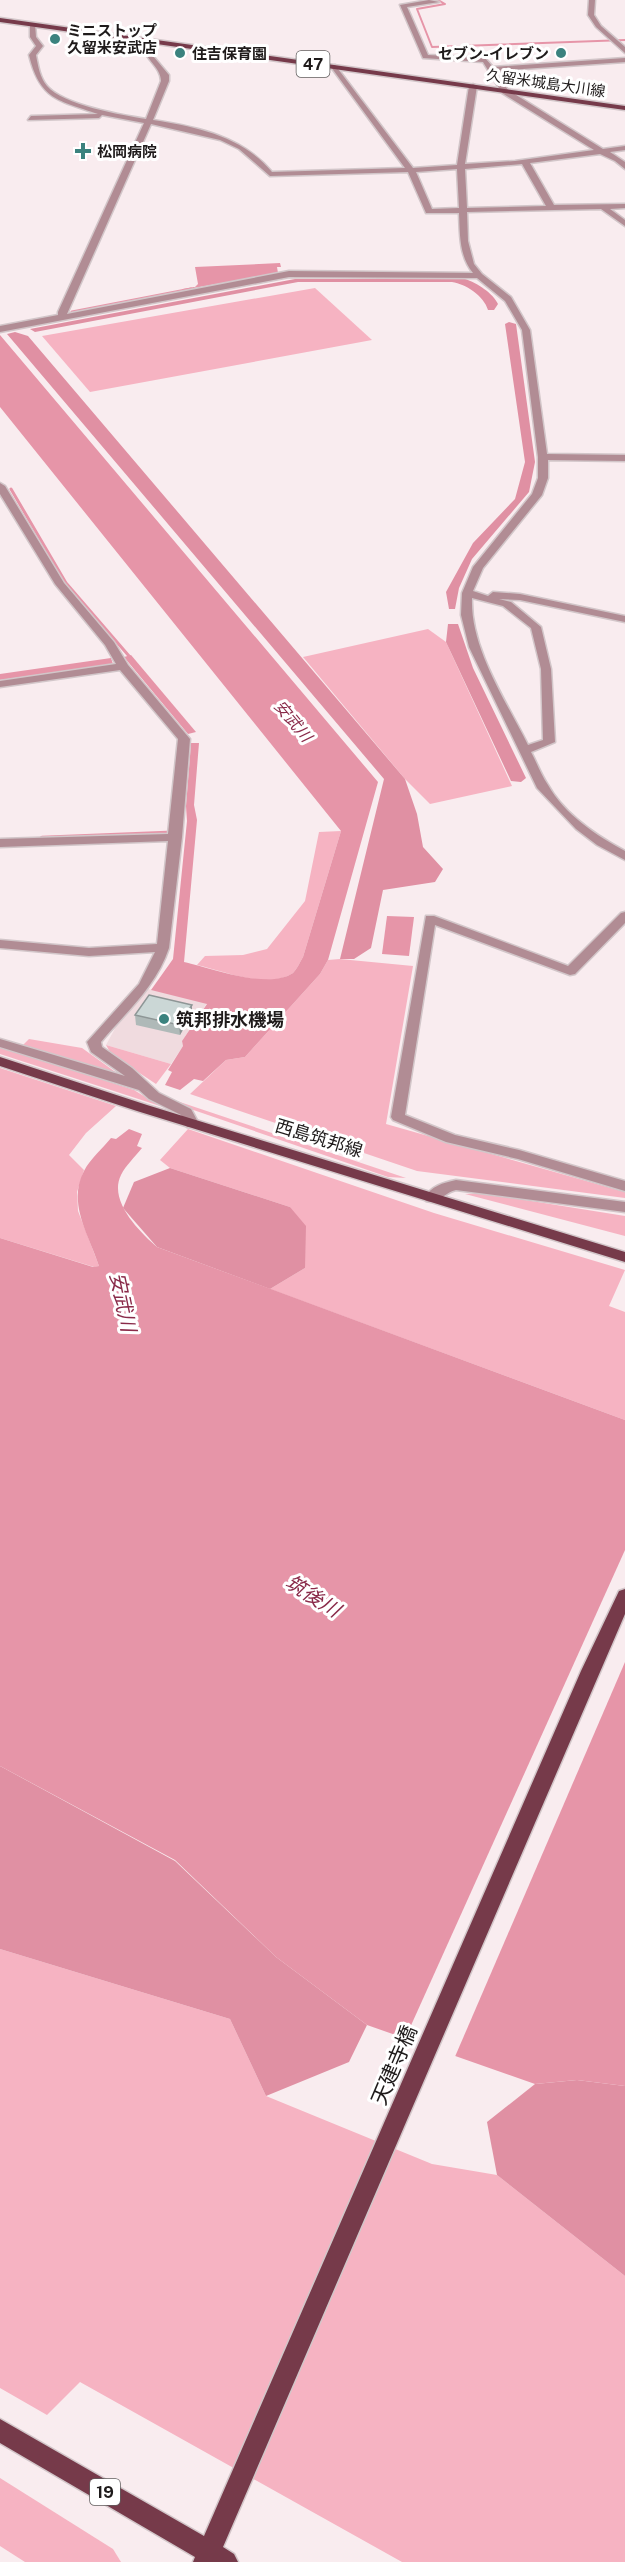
<svg xmlns="http://www.w3.org/2000/svg" width="625" height="2562" font-family="'Public Sans','Noto Sans JP',sans-serif">
	<rect width="100%" height="100%" fill="#f9ecef"/>
	<!-- built -->
	<path fill="#f0dbdf" d="M148 989 207 1003 182 1041 183 1046 171 1064 106 1045 124 1012Z"/>
	<!-- green -->
	<g fill="#f6b3c2">
		<path d="M315 288 372 340 90 392 42 336Z"/>
		<path d="M428 629 446 642 512 786 430 804 405 779 303 657Z"/>
		<path d="M341 831 303 957C300 962 297 969 293 973 267 990 224 971 197 965L205 956 243 955 267 949 305 901 319 832Z"/>
		<path d="M340 959 413 966 386 1124 625 1192V1198L417 1171 190 1094 226 1060 245 1057 320 974 328 960Z"/>
		<path d="M29 1039 82 1048 121 1076 22 1046Z"/>
		<path d="M106 1045 171 1064 156 1084 111 1054Z"/>
		<path d="M0 1046 134 1090 160 1106 0 1054Z"/>
		<path d="M0 1068 116 1106 86 1133 69 1155 84 1170 77 1192 78 1211 99 1266 94 1267 0 1238Z"/>
		<path d="M162 1096 406 1178 388 1177 173 1103Z"/>
		<path d="M188 1129 434 1213 625 1270 609 1306 625 1312V1420L270 1289 305 1268 290 1207 170 1168 160 1160Z"/>
		<path d="M481 1193 625 1216V1236L465 1194Z"/>
		<path d="M0 1949 230 2019 266 2096 432 2164 497 2175 625 2276V2562H402L80 2382 47 2415 0 2388Z"/>
		<path d="M0 2478 113 2549 121 2562H25L0 2546Z"/>
	</g>
	<!-- forest -->
	<g fill="#e090a3">
		<path d="M295 279H465C477 283 493 293 498 304L494 310H488C484 296 466 284 452 282H298L35 332 30 329Z"/>
		<path d="M509 322 516 324 535 462 529 492 472 559 459 588 455 609H449L446 592 473 543 515 499 525 462 505 324Z"/>
		<path d="M15 332 28 336 405 779 417 814 423 847 443 869 435 882 383 890 371 948 354 959H340L384 779 7 334Z"/>
		<path d="M448 624H458L473 668 526 778 521 782 511 781 446 642Z"/>
		<path d="M170 1168 290 1207 306 1226 305 1268 270 1289 157 1247 123 1208 134 1182Z"/>
		<path d="M0 1766 175 1861 276 1957 367 2025 349 2062 266 2096 230 2019 0 1949Z"/>
		<path d="M577 2080 625 2086V2276L497 2175 487 2122 535 2084Z"/>
	</g>
	<!-- water -->
	<g fill="#e695a8">
		<path d="M280 263 281 267H277L278 273 194 288 198 284 195 267Z"/>
		<path d="M0 335 378 782 328 960 320 974 245 1057 226 1060 203 1081 194 1079 180 1090 165 1085 172 1072 168 1070 183 1046 182 1041 207 1004 151 990 173 959 187 821 186 806 191 743H199L194 805 197 820 184 962C211 968 268 990 293 973 297 969 300 962 303 957L341 831 0 407Z"/>
		<path d="M131 655 196 732 188 734 124 657Z"/>
		<path d="M111 658 113 664 0 680V674Z"/>
		<path d="M387 916 414 917 409 956 382 954Z"/>
		<path d="M129 1129 142 1134 137 1146 142 1148C135 1157 126 1165 121 1175 108 1201 140 1232 157 1247L625 1420V2086L577 2080 535 2084 367 2025 276 1957 175 1860 0 1766V1238L93 1267 99 1266C89 1235 67 1203 84 1171 90 1159 103 1148 111 1138L116 1139Z"/>
	</g>
	<!-- pier -->
	<path fill="#f9ecef" d="M625 1550V1662L454 2059 404 2041Z"/>
	<g fill="none" stroke-linecap="round" stroke-linejoin="round">
		<!-- stream-far2 -->
		<g stroke="#e695a8" stroke-width="2">
			<path d="M438 0 445 4 417 9 432 47 625 40"/>
			<path d="M183 290 194 288"/>
		</g>
		<!-- stream-far1 -->
		<g stroke="#e695a8" stroke-width="3">
			<path d="M72 312 191 289"/>
			<path d="M11 489 66 583 129 656"/>
		</g>
		<!-- stream -->
		<path stroke="#e695a8" stroke-width="4.5" d="M42 838 167 833"/>
		<!-- minor casing -->
		<g stroke="#d2c6c9" stroke-width="3">
			<g id="minor">
				<path d="M429 0 439 2 407 7 428 55 485 58 493 67 625 58V62L495 71 508 90 603 149 625 146V150L610 152 625 162V169L615 161 600 154 530 163 554 205 625 204V208L610 209 625 220V226L601 209 467 212 468 241 474 264 482 274 511 297 530 330 547 454 625 455V461L548 460V478L542 495 483 568 473 591 488 596 493 592 520 594 625 616V622L520 600 499 599 511 602 541 627 551 669 555 742 531 752C537 763 541 775 548 785 564 814 597 836 625 851V860L597 845 576 829 537 788 469 647 461 615 462 593 473 567 532 494 538 478V457L522 330 505 301 477 278 289 277 0 332V326L58 315V312L144 123 102 115 99 118 28 120 31 116 98 114C58 100 40 100 29 55L36 46 30 37V23L35 24 36 37 43 46 36 55C38 66 40 78 47 86 63 105 121 115 146 119L161 81C161 66 142 58 141 40L146 39 148 50 169 75V81L153 120C197 127 242 136 272 172L405 168 331 67 335 65 413 168 457 165 469 86 473 84 477 86 465 164 515 161 594 150 502 93 483 62 423 58 400 5ZM151 124 220 140 239 149 270 176 408 172 426 213H459C460 234 459 256 473 273L289 271 67 314ZM522 164 546 206 467 208 465 169ZM457 169 459 208 432 209 416 172ZM472 598 503 606 531 628 541 669 543 740 528 745C506 701 470 648 472 598Z"/>
				<path d="M589 0H595L594 15 601 26 625 47V53L596 27 588 15Z"/>
				<path d="M0 483 5 486 64 583 114 642 128 665 190 739 182 837 169 948C156 987 126 1012 101 1042L102 1047 132 1068 159 1093 191 1109 199 1124 197 1127H187L181 1115 149 1099 139 1090 0 1047V1039L125 1076 91 1052 87 1042 139 984 155 952 89 956 0 948V940L89 948 157 944 168 841 0 847V839L168 834 178 739 120 670 0 687V681L116 664 105 645 55 584 0 494Z"/>
				<path d="M625 912V923L575 974 570 975 435 925 405 1115 455 1135 519 1150 625 1181V1191L518 1159 446 1142 393 1120 391 1117 426 916H434L568 966 621 913Z"/>
				<path d="M456 1180 625 1202V1212L456 1190C445 1192 438 1205 426 1201L424 1198C432 1186 442 1183 456 1180Z"/>
			</g>
		</g>
		<!-- major casing -->
		<g stroke="#d2c6c9" stroke-width="3">
			<g id="major">
				<path d="M0 18 625 106V110L0 22Z"/>
				<path d="M0 1057 147 1105 625 1252V1262L137 1111 0 1066Z"/>
				<path d="M625 1589V1614L223 2547 234 2554 238 2562H193L195 2557 0 2443V2419L204 2536 581 1671 619 1591Z"/>
			</g>
		</g>
		<!-- minor -->
		<use href="#minor" fill="#b18c94" fill-rule="evenodd"/>
		<!-- major -->
		<use href="#major" fill="#763a4a" fill-rule="evenodd"/>
	</g>
	<!-- wall -->
	<path fill="#afb9b8" d="M192 1014 180 1035 136 1025 135 1015Z"/>
	<!-- shaded-wall -->
	<path fill="#8e9696" d="M192 1005V1014L180 1035 179 1025Z"/>
	<!-- building -->
	<path fill="#cbd7d6" stroke="#8e9696" stroke-width="1.5" d="M149 995 192 1005 179 1025 135 1015Z"/>
	<!-- markers -->
	<g fill="#3b827e" stroke="#fff" stroke-width="2">
		<circle cx="55" cy="39" r="6"/>
		<circle cx="180" cy="53" r="6"/>
		<circle cx="561" cy="53" r="6"/>
		<path d="M80 142h6v6h6v6h-6v6h-6v-6h-6v-6h6z"/>
		<circle cx="164" cy="1019" r="6"/>
	</g>
	<g text-anchor="middle" dominant-baseline="central" stroke-width="6" stroke-linejoin="round" paint-order="stroke">
		<!-- far-poi labels -->
		<g font-size="15" font-weight="bold" fill="#1f1b1b" stroke="#fff" text-anchor="start">
			<text x="67" y="30">ミニストップ<tspan x="67" dy="17">久留米安武店</tspan></text>
			<text x="192" y="53">住吉保育園</text>
			<text x="549" y="53" text-anchor="end">セブン-イレブン</text>
			<text x="97" y="151">松岡病院</text>
		</g>
		<!-- far-street labels -->
		<g font-size="15" fill="#1f1b1b" stroke="#fff">
			<text transform="translate(546 83) rotate(8)">久留米城島大川線</text>
		</g>
		<!-- shield labels -->
		<g fill="#fff" stroke="#625f5f" stroke-width="1.5">
			<rect x="296.5" y="51" width="33" height="26" rx="4.5"/>
			<rect x="90" y="2479" width="30" height="26" rx="4.5"/>
		</g>
		<g font-size="16" font-weight="bold" fill="#1f1b1b">
			<text x="313" y="64">47</text>
			<text x="105" y="2492">19</text>
		</g>
		<!-- far-water labels -->
		<g font-size="16" font-style="italic" fill="#8a2b4a" stroke="#fff">
			<text transform="translate(293 721) rotate(50)">安武川</text>
		</g>
		<!-- poi labels -->
		<g font-size="18" font-weight="bold" fill="#1f1b1b" stroke="#fff" text-anchor="start">
			<text x="176" y="1019">筑邦排水機場</text>
		</g>
		<!-- street labels -->
		<g font-size="18" fill="#1f1b1b" stroke="#fff">
			<text transform="translate(319 1138) rotate(17)">西島筑邦線</text>
		</g>
		<!-- water labels -->
		<g font-size="20" font-style="italic" fill="#8a2b4a" stroke="#fff">
			<text transform="translate(123 1302) rotate(78)">安武川</text>
			<text transform="translate(313 1596) rotate(32)">筑後川</text>
		</g>
		<!-- near-street labels -->
		<g font-size="21" fill="#1f1b1b" stroke="#fff">
			<text transform="translate(394 2065) rotate(-67)">天建寺橋</text>
		</g>
	</g>
</svg>
